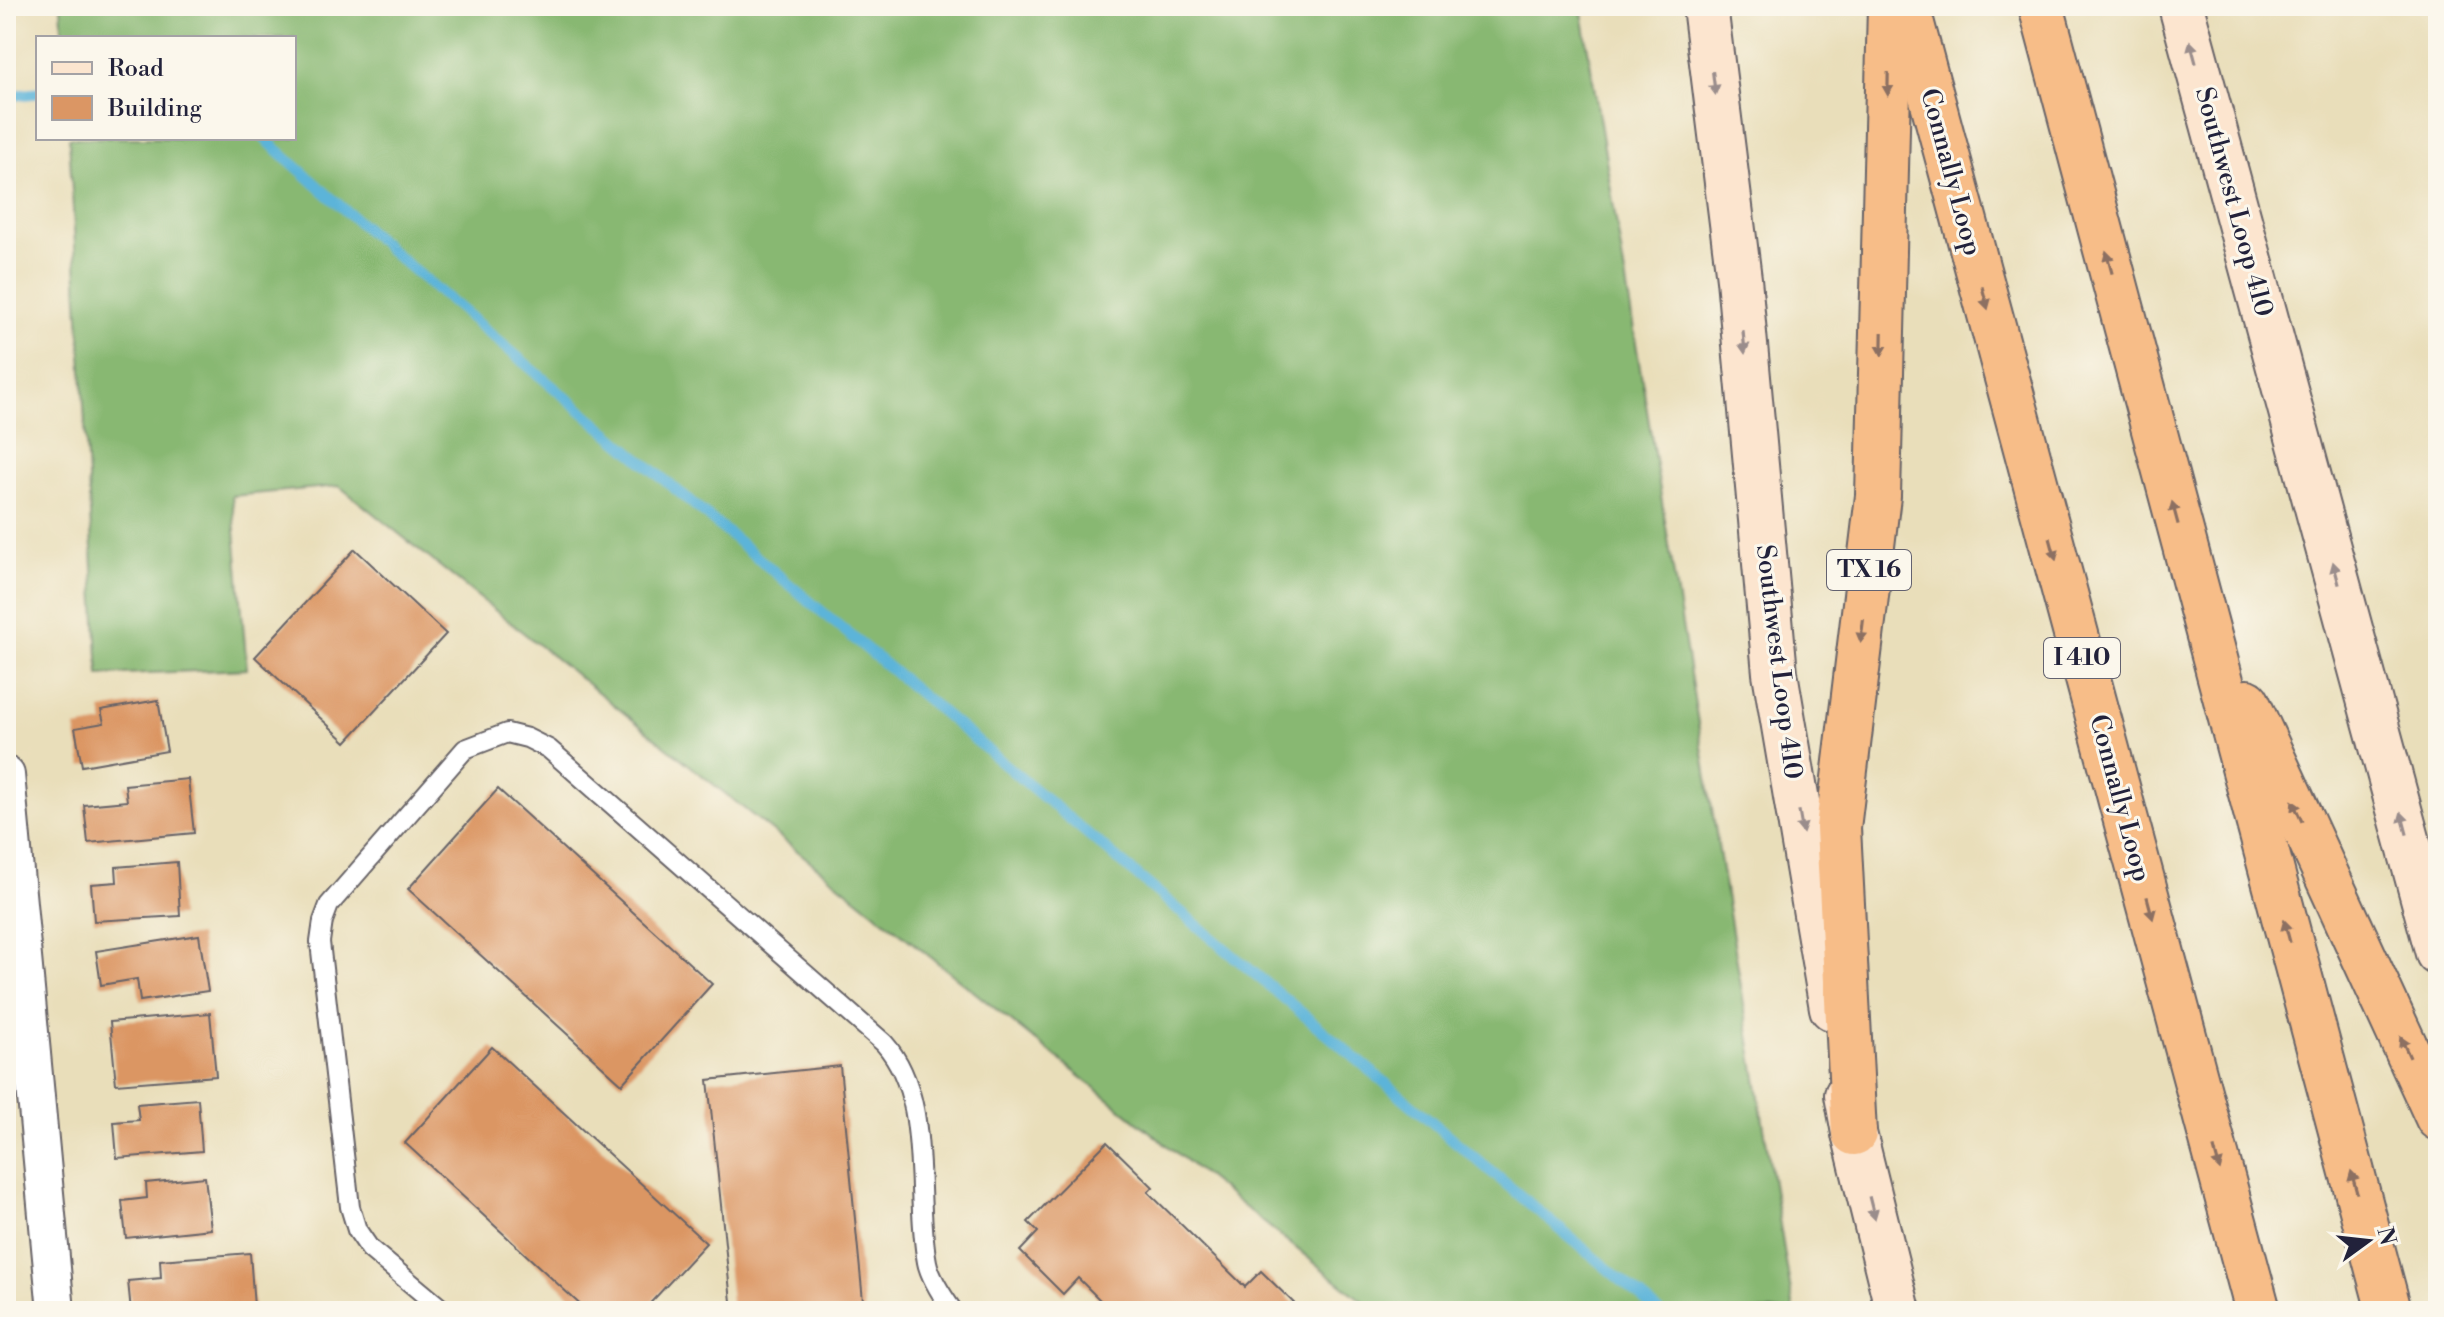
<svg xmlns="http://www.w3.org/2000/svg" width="2444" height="1317" font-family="'Libre Bodoni',serif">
	<rect width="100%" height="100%" fill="#fbf7ec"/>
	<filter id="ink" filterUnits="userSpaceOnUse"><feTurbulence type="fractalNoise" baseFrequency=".0125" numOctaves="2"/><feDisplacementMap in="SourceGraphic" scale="16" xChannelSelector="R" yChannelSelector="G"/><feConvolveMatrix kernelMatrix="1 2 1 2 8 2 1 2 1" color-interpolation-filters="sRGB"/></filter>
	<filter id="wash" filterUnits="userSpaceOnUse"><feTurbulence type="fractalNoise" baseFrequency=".006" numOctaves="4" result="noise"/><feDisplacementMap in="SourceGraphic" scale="32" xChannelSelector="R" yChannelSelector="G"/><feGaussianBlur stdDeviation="1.8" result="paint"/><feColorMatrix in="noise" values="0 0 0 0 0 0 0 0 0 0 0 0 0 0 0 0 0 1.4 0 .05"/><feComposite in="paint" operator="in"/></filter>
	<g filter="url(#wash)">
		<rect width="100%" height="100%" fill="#e9deba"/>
		<!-- forest -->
		<path fill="#88b872" stroke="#556d56" stroke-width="2" d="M61 6H1581L1794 1311H1375L339 486 232 496 247 669 99 675 69 138H294V38H63Z"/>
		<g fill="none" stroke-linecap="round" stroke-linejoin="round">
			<!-- stream -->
			<g stroke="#5cb4d9" stroke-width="11">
				<path d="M6 96 38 93"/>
				<path d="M264 138 392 252 1658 1311"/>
			</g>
		</g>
		<g id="blocks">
			<!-- building -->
			<g fill="#db9664">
				<path d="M355 549 446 634 346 742 255 657Z"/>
				<path d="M158 700 167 751 82 766 75 728 104 723 101 710Z"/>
				<path d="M188 779 194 833 88 843 84 805 127 801 125 785Z"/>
				<path d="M498 789 712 984 622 1084 408 889Z"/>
				<path d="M177 862 180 916 94 921 91 884 117 882 116 867Z"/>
				<path d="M199 935 208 991 140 1001 137 979 101 985 96 951Z"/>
				<path d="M210 1013 216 1076 116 1084 110 1022Z"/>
				<path d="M492 1047 706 1243 643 1311H587L405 1143Z"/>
				<path d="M840 1066 864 1311H732L708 1080Z"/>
				<path d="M198 1099 202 1151 117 1158 114 1122 139 1120 137 1104Z"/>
				<path d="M1107 1142 1153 1187 1148 1192 1245 1287 1261 1271 1302 1311H1111L1078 1278 1063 1294 1020 1251 1038 1232 1028 1222Z"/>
				<path d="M205 1177 211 1229 126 1238 122 1201 147 1198 146 1183Z"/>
				<path d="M250 1253 254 1307 201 1311H131L128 1281 161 1278 160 1260Z"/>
			</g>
		</g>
	</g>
	<g filter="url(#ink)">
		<use href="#blocks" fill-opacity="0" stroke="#686467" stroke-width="2"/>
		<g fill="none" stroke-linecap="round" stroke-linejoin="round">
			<!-- lane casing -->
			<g stroke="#686467" stroke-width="22">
				<path id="lane" d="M444 1311 370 1249 357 1230 350 1207 320 942 323 921 329 905 465 749 507 733 527 738 549 749 884 1043C933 1098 914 1193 927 1262 930 1278 943 1297 953 1311"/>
			</g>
			<!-- street casing -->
			<g stroke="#686467" stroke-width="40">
				<path id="street" d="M6 775 56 1311"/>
			</g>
			<!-- secondary casing -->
			<g stroke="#686467" stroke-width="48">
				<g id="secondary">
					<path d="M1705 6 1739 279 1775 673 1832 1008"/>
					<path d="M2181 6 2438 953"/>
					<path d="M1847 1095 1854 1133 1898 1311"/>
				</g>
			</g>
			<!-- highway casing -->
			<g stroke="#686467" stroke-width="48">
				<g id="highway">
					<path d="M1907 6 2258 1311"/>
					<path d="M2041 6 2389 1311"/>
					<path d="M2247 702 2438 1118"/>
					<path d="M1854 1133 1838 828 1878 496 1890 6"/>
				</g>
			</g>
			<!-- lane -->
			<use href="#lane" stroke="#fff" stroke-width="18"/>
			<!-- street -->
			<use href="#street" stroke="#fff" stroke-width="36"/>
			<!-- secondary -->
			<use href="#secondary" stroke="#fce5cf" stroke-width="44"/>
			<!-- highway -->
			<use href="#highway" stroke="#f7bd88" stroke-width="44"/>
		</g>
		<!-- one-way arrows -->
		<defs><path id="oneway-solid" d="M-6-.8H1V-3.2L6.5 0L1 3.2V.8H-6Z" transform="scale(2)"/></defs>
		<g fill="#9a8d8c">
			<use href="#oneway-solid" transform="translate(2193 52) rotate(-105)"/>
			<use href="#oneway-solid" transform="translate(1714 83) rotate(83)"/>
			<use href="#oneway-solid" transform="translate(1744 342) rotate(85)"/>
			<use href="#oneway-solid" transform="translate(2336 573) rotate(-105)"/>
			<use href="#oneway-solid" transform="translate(1801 822) rotate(80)"/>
			<use href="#oneway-solid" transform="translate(2404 823) rotate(-105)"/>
			<use href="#oneway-solid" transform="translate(1872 1208) rotate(76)"/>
		</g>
		<g fill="#8c7062">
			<use href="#oneway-solid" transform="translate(1888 84) rotate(91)"/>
			<use href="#oneway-solid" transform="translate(2109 262) rotate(-105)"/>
			<use href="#oneway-solid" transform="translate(1985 298) rotate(75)"/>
			<use href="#oneway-solid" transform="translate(1882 344) rotate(91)"/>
			<use href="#oneway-solid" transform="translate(2175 513) rotate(-105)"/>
			<use href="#oneway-solid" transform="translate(2053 549) rotate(75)"/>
			<use href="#oneway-solid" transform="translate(1862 631) rotate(97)"/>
			<use href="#oneway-solid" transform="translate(2297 811) rotate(-115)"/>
			<use href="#oneway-solid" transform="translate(2150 908) rotate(75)"/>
			<use href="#oneway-solid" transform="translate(2287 931) rotate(-105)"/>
			<use href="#oneway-solid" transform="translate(2405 1047) rotate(-115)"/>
			<use href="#oneway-solid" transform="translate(2217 1159) rotate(75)"/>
			<use href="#oneway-solid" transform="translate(2354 1182) rotate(-105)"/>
		</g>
	</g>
	<g text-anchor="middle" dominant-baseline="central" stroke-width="6" stroke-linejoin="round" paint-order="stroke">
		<!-- shield labels -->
		<g fill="#fbf7ec" stroke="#636270" stroke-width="2">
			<rect x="1827" y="550" width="84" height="40" rx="6"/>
			<rect x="2044" y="638" width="76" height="40" rx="6"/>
		</g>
		<g font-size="24" font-weight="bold" fill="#22223b">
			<text x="1869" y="570">TX 16</text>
			<text x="2082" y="658">I 410</text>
		</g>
		<!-- street labels -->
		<g font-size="26" fill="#22223b" stroke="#fbf7ec">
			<text transform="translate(1951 172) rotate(75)">Connally Loop</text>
			<text transform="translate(2234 202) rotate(75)">Southwest Loop 410</text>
			<text transform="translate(1779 662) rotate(83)">Southwest Loop 410</text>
			<text transform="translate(2120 798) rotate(75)">Connally Loop</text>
		</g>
	</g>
	<!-- margin -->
	<rect width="2444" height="1317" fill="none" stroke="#fbf7ec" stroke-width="32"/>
	<!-- legend -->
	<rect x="36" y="36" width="260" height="104" fill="#fbf7ec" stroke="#a4a2a5" stroke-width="2"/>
	<rect x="52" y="62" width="40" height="12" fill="#fce5cf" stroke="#a4a2a5" stroke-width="2"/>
	<text x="108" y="76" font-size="24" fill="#22223b">Road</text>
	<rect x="52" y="96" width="40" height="24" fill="#db9664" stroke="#a4a2a5" stroke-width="2"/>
	<text x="108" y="116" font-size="24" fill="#22223b">Building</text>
	<!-- north arrow -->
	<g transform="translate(2368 1241) rotate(75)" stroke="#fbf7ec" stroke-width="6" paint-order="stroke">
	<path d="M0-6L14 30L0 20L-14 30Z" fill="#22223b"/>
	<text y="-12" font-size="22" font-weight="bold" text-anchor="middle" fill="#22223b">N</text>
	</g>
</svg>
